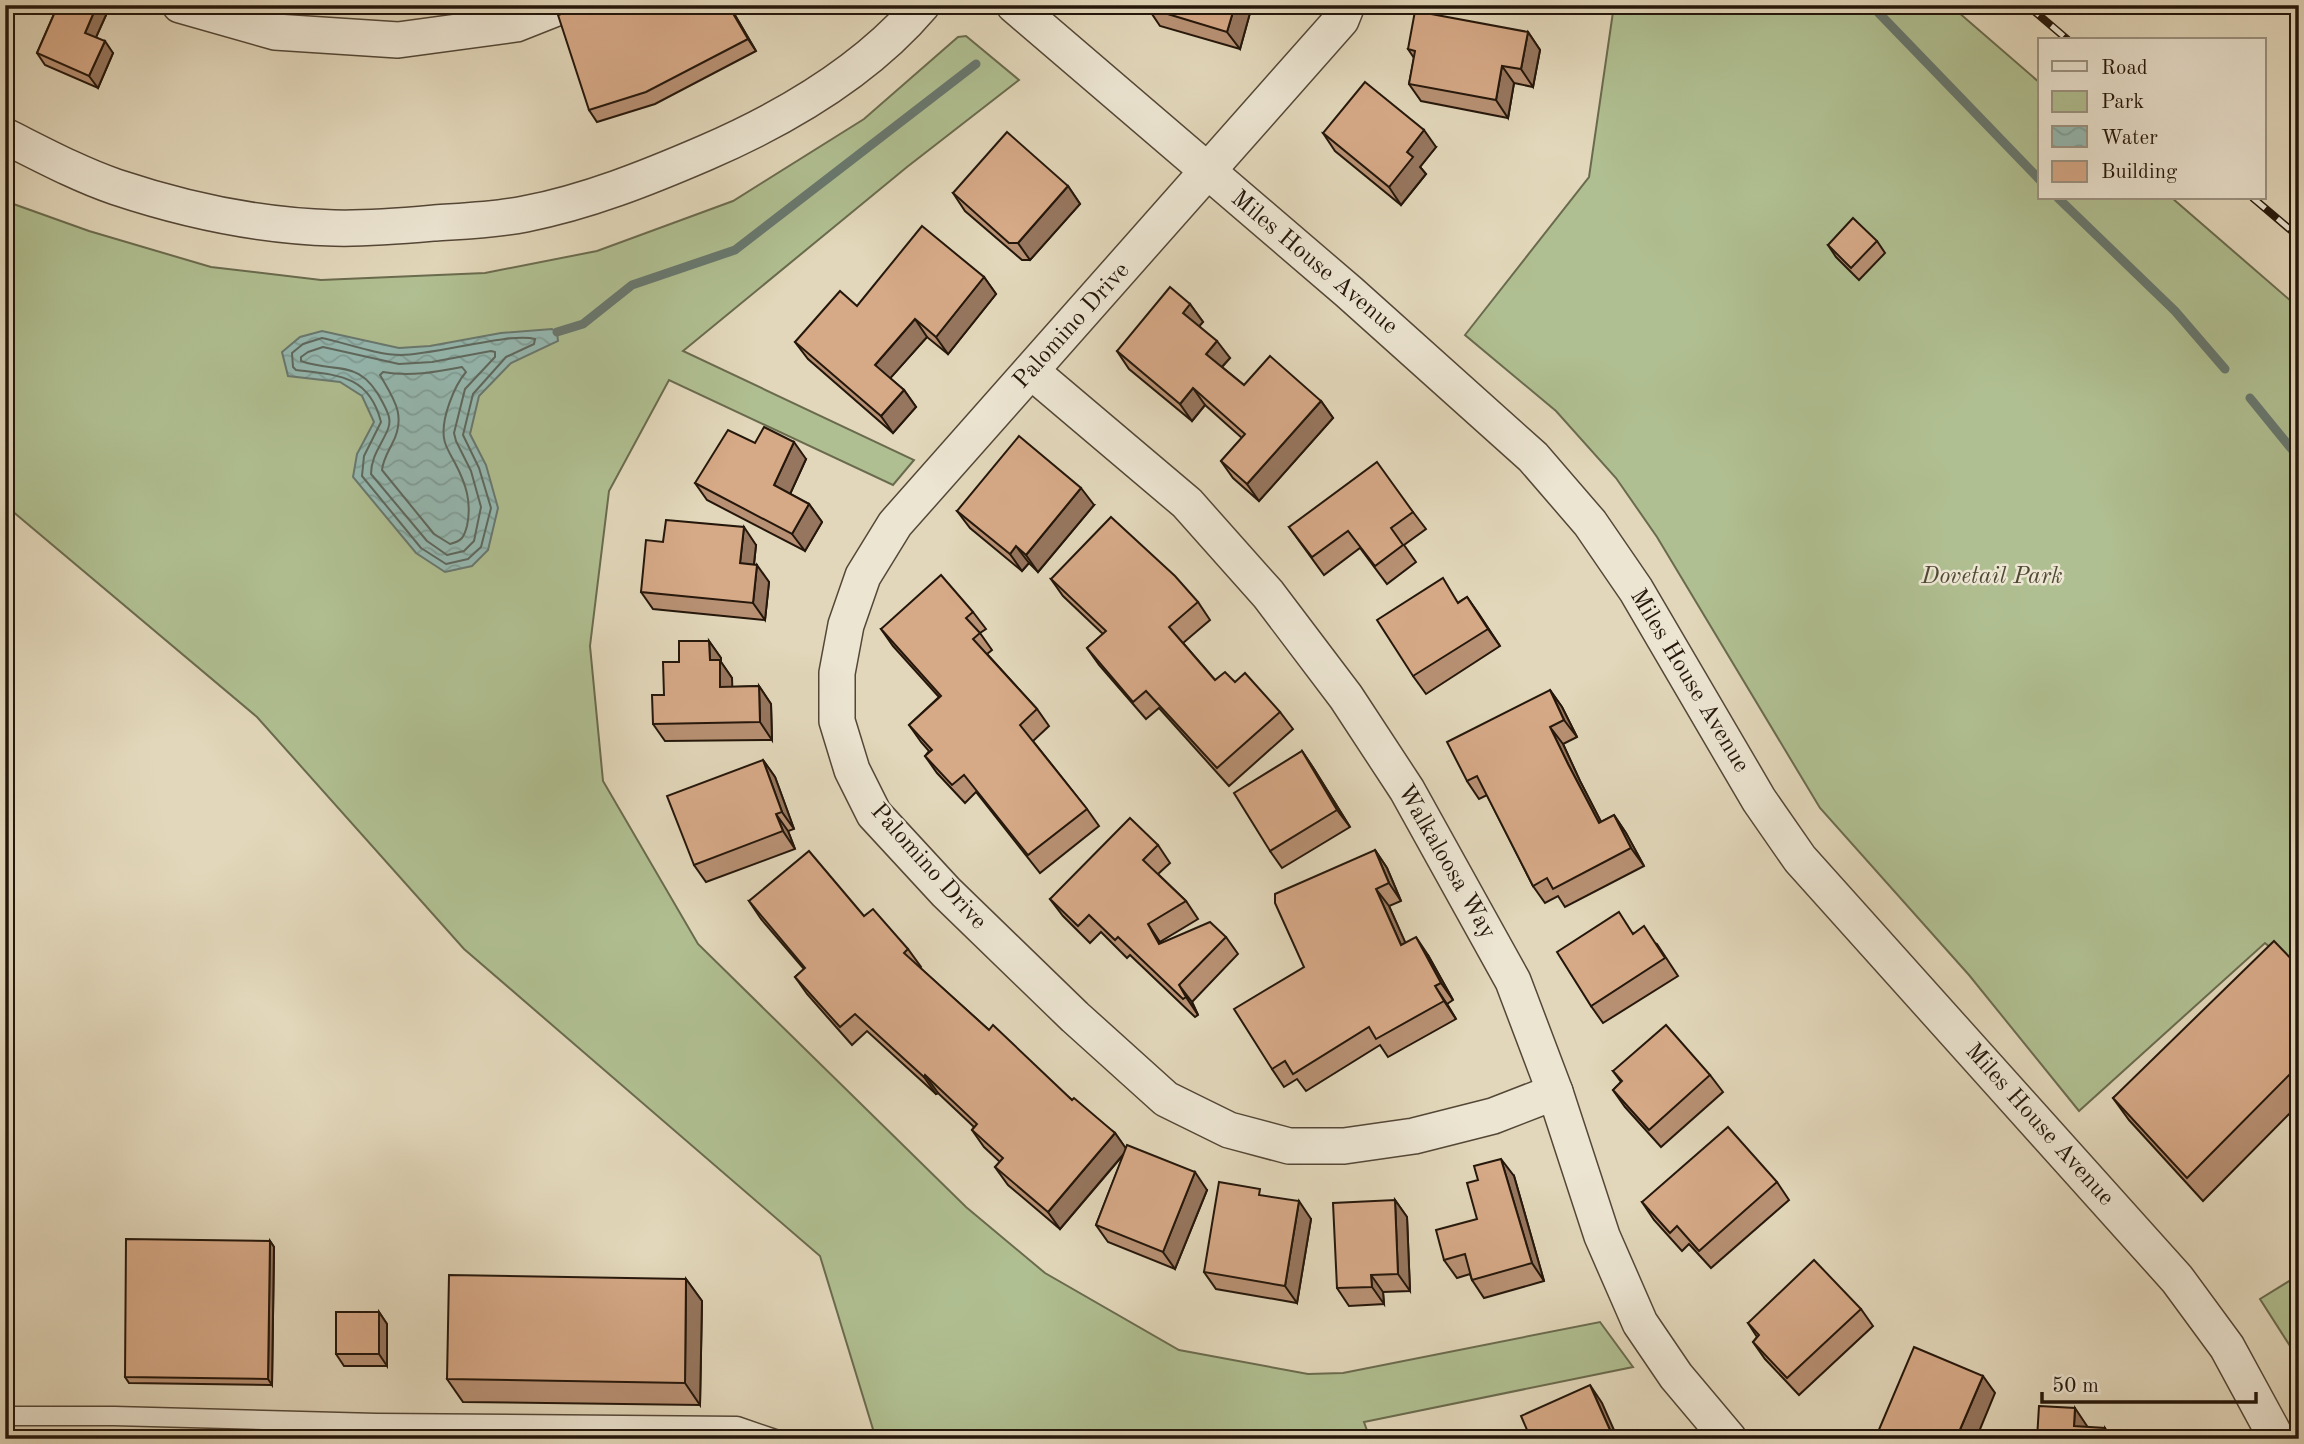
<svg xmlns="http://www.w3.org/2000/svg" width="2304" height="1444" font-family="'Old Standard TT',serif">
	<defs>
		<pattern id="water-waves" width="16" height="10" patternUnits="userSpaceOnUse" patternTransform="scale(1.75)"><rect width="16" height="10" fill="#95b9b2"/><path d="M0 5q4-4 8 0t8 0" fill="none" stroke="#809e98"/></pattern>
	</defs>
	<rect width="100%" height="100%" fill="#e2d7ba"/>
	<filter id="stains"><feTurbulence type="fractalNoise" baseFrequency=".00286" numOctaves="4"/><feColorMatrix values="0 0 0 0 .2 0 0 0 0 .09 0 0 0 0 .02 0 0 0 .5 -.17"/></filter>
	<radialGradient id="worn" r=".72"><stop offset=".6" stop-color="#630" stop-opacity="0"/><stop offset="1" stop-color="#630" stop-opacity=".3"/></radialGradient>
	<!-- green -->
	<g fill="#b0bf91" stroke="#6a6b4e" stroke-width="2">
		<path d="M1614 5H1950L2040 83V198H2172L2299 308V951L2285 960 2265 943 2079 1111 1969 975 1820 808 1657 537 1616 478 1556 411 1465 335 1589 177Z"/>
		<path d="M966 36 1019 80 907 167 683 351 914 460 893 485 669 380 609 491 590 646 603 781 698 944 966 1207 1045 1273 1179 1350 1308 1374 1343 1373 1600 1322 1633 1367 1364 1422 1370 1439H876L820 1256 464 949 257 717 5 505V201L89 231 211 267 321 280 485 273 597 251 733 201 864 119 958 37Z"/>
		<path d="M2299 1275V1360L2260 1299Z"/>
	</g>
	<!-- water -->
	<path fill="url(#water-waves)" stroke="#68786f" stroke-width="2" d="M552 329 557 332 558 341 511 363 479 396 470 434 486 465 498 508 488 550 472 566 445 572 416 553 353 477 357 454 374 422 362 396 340 382 288 376 282 352 300 337 322 331 399 348 430 346 501 333Z"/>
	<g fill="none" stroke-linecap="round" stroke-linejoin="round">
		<!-- shore -->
		<g stroke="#5d685e" stroke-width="2">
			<path d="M322 338C346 343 377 355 401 355 435 355 510 332 535 339L534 344 506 357 473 394 463 435 479 468 491 508 481 547 468 559 446 564 421 548 362 476 364 456 381 422C369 375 338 375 296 370L293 367 292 353 303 344Z"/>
			<path d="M323 347 399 364 432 362 491 351 495 352V357L465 389 454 433 456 441 471 471 481 507 474 541 464 551 447 555 427 541 371 474C371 456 382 444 388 429 392 419 387 411 383 403 360 357 337 374 301 361V357L308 352Z"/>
			<path d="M462 367 466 372C454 386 441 419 444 438 445 447 451 455 455 463 466 484 472 502 467 526 464 537 462 541 450 544L434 534 382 470C383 460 388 452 392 444 407 416 394 399 380 375L383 372C409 377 436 372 462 367Z"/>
		</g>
		<!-- stream -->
		<g stroke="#68786f" stroke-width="9">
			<path d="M1871 5 2040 180"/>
			<path d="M2058 198 2175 311 2225 369"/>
			<path d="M557 332 583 324 632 285 735 250 976 64"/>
			<path d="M2250 398 2299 458"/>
		</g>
		<!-- lane casing -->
		<g stroke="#544737" stroke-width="21">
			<path id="lane" d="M5 1416H114L376 1423 737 1426 775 1439"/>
		</g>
		<!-- street casing -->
		<g stroke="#544737" stroke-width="38">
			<g id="street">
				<path d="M180 5 275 32 398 40 516 24 564 5"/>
				<path d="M1014 5 1349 292 1533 457 1590 523 1636 590 1759 800 1800 859 2177 1279 2227 1347 2277 1439"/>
				<path d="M1347 5 1341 20 895 524 863 576 846 625 837 673V721L852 770 874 814 946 892 1075 1017 1166 1099 1229 1130 1289 1146H1344L1414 1136 1493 1116 1555 1092"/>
				<path d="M5 136C41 154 78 174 116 187 185 210 261 226 334 228 368 229 401 226 435 223 465 221 495 220 525 214 587 202 647 178 705 153 786 118 865 72 922 5"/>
				<path d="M1031 371 1187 503 1268 594 1346 697 1407 790 1513 981 1555 1092 1602 1236 1640 1323 1676 1376 1729 1439"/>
			</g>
		</g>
		<!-- lane -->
		<use href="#lane" stroke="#ece5d2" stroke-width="18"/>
		<!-- street -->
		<use href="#street" stroke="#ece5d2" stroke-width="35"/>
		<!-- rail casing -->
		<g stroke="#25170b" stroke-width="8">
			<g id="rail">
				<path d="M2027 5 2068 40"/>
				<path d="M2253 198 2299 237"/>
			</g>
		</g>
		<!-- rail -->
		<use href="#rail" stroke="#ece5d2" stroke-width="5" stroke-dasharray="16" stroke-linecap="butt"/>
	</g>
	<!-- wall -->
	<g fill="#b89174" stroke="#25170b" stroke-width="2">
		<path d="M58 5H99L106 15 96 37 113 53 98 88 45 65 37 53Z"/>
		<path d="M729 5 756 51 655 104 597 122 589 110Z"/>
		<path d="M1149 5H1248L1247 8 1250 13 1240 49 1160 26 1148 8Z"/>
		<path d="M1528 32 1540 50 1533 87 1514 83 1508 118 1421 101 1409 84 1414 58 1408 49Z"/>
		<path d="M1323 133 1436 147 1420 167 1426 174 1401 205 1335 151Z"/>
		<path d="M1068 186 1080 204 1030 260H1022L965 211 953 193Z"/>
		<path d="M1877 241 1885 253 1859 280 1836 257 1828 245Z"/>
		<path d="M984 277 996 294 948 354 927 337 890 378 904 390 916 407 893 433 808 359 795 342 857 306Z"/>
		<path d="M1190 304 1203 322 1199 326 1230 358 1222 367 1244 385 1321 401 1333 418 1259 501 1233 478 1221 461 1242 438 1205 405 1192 421 1129 369 1117 351Z"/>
		<path d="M755 443 806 459 790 494 809 504 822 522 805 551 707 500 695 483Z"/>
		<path d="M1094 505 1038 572 1029 563 1022 571 970 528 957 511Z"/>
		<path d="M1413 512 1426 529 1404 545 1416 562 1387 584 1360 548 1324 575 1289 527Z"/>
		<path d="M663 542 756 545 754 565 769 582 765 620 653 609 641 592Z"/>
		<path d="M1051 579 1198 602 1210 620 1183 643 1215 680 1235 682 1280 712 1293 729 1229 786 1159 708 1146 719 1099 665 1087 648 1103 634 1063 596Z"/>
		<path d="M1467 597 1500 646 1426 694 1413 676 1459 602Z"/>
		<path d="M973 612 986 629 980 633 992 650 987 654 1037 709 1049 726 1033 741 1087 809 1099 826 1040 873 976 792 965 803 937 773 925 756 929 751 921 742 909 725 939 697 893 646 881 629Z"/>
		<path d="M709 641 721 658V662L732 678V687L759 686 771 704 772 740 665 741 653 724 679 662Z"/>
		<path d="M1550 690 1562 707 1577 737 1563 744 1580 781 1601 822 1614 815 1626 833 1644 866 1565 907 1558 896 1545 903 1533 886 1487 795 1479 799 1467 781Z"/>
		<path d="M1302 751 1314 769 1350 827 1282 868 1270 851Z"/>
		<path d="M763 760 775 777 794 829 788 831 795 849 706 882 694 865Z"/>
		<path d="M1158 845 1170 863 1158 874 1186 901 1198 919 1160 942 1161 943 1226 937 1238 954 1192 1002 1198 1015 1195 1017 1130 955 1127 958 1101 932 1090 943 1063 916 1050 899Z"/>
		<path d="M1375 850 1387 868 1401 901 1389 906 1405 943 1428 955 1453 1000 1447 1004 1456 1019 1388 1057 1380 1045 1306 1091 1297 1079 1284 1087 1272 1069 1304 967Z"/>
		<path d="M749 901 864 916 908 949 921 967 920 968 989 1030 1072 1100 1115 1133 1126 1149 1207 1190 1175 1269 1108 1242 1096 1225 1124 1154 1060 1229 1008 1185 995 1167 1000 1162 984 1147 972 1130 974 1127 938 1093 936 1094 867 1031 852 1045 807 994 795 977 804 969 761 919Z"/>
		<path d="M1634 933 1657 944 1678 976 1603 1023 1591 1006Z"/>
		<path d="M2299 967V1104L2203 1201 2129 1120 2113 1098Z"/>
		<path d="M1613 1071 1710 1075 1723 1092 1661 1147 1625 1107 1613 1090 1621 1082Z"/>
		<path d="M1514 1176 1544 1281 1484 1298 1472 1280 1470 1274 1457 1278 1444 1260 1477 1219Z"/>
		<path d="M1777 1182 1789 1200 1711 1268 1689 1244 1682 1251 1654 1220 1642 1202Z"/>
		<path d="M1264 1196 1311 1219 1297 1303 1216 1289 1204 1272Z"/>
		<path d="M1395 1200 1407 1217 1410 1291 1383 1292 1384 1304 1349 1306 1337 1288Z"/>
		<path d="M270 1241 274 1247 272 1385 129 1383 125 1377Z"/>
		<path d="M686 1279 702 1301 700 1405 463 1402 447 1379Z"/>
		<path d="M1861 1309 1873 1326 1799 1395 1765 1359 1753 1342 1757 1337 1748 1323Z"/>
		<path d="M379 1312 387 1324V1366H344L336 1354Z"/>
	</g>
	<!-- shaded-wall -->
	<g fill="#96765e" stroke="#25170b" stroke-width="2">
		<path d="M97 5H99L106 15 93 44 85 33Z"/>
		<path d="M728 5H729L756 51 748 39Z"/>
		<path d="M1235 5H1248L1247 8 1250 13 1240 49 1227 32Z"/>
		<path d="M1528 32 1540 50 1533 87 1521 69Z"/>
		<path d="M105 41 113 53 98 88 89 76Z"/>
		<path d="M1502 66 1514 83 1508 118 1496 100Z"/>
		<path d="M1424 130 1436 147 1420 167 1426 174 1401 205 1389 187 1407 152Z"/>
		<path d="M1068 186 1080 204 1030 260 1018 243Z"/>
		<path d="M984 277 996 294 948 354 936 337Z"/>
		<path d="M1190 304 1203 322 1196 330 1183 313Z"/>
		<path d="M915 319 927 337 887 382 875 365Z"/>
		<path d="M1217 341 1230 358 1218 371 1206 354Z"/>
		<path d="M1193 388 1205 405 1192 421 1180 404Z"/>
		<path d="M904 390 916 407 893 433 881 416Z"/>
		<path d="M1321 401 1333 418 1259 501 1247 484Z"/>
		<path d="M794 442 806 459 786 503 774 485Z"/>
		<path d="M1081 488 1094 505 1038 572 1026 555Z"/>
		<path d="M809 504 822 522 805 551 792 534Z"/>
		<path d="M744 527 756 545 752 581 740 563Z"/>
		<path d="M1016 546 1029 563 1022 571 1010 554Z"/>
		<path d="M757 565 769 582 765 620 753 603Z"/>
		<path d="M1467 597 1479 614 1500 646 1488 629Z"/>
		<path d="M709 641 721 658V662L732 678 733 705 720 687 710 660Z"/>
		<path d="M759 686 771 704 772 740 760 722Z"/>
		<path d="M1550 690 1562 707 1577 737 1564 720Z"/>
		<path d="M1550 727 1563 744 1580 781 1611 841 1599 823 1568 764Z"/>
		<path d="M1302 751 1314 769 1350 827 1337 810Z"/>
		<path d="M763 760 775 777 794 829 782 812Z"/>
		<path d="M776 814 788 831 795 849 783 831Z"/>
		<path d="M1614 815 1626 833 1644 866 1631 848Z"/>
		<path d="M1375 850 1387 868 1401 901 1389 883Z"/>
		<path d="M1376 889 1389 906 1414 962 1401 945Z"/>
		<path d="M1148 924 1160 942 1171 962 1159 944Z"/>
		<path d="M1416 937 1428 955 1453 1000 1441 983Z"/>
		<path d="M1179 985 1192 1002 1198 1015 1186 997Z"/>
		<path d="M1435 986 1447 1004 1456 1019 1444 1001Z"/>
		<path d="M925 1075 938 1093 936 1094 924 1077Z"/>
		<path d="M1115 1133 1127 1150 1060 1229 1048 1212Z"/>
		<path d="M1501 1159 1514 1176 1544 1281 1532 1263Z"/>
		<path d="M1195 1172 1207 1190 1175 1269 1163 1252Z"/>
		<path d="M1395 1200 1407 1217 1410 1291 1398 1274Z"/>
		<path d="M1299 1201 1311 1219 1297 1303 1285 1286Z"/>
		<path d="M270 1241 274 1247 272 1385 268 1379Z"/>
		<path d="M1371 1275 1383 1292 1384 1304 1372 1287Z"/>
		<path d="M686 1279 702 1301 700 1405 685 1383Z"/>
		<path d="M379 1312 387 1324V1366L379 1354Z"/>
		<path d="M1983 1376 1995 1393 1976 1439H1956Z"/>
		<path d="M1590 1385 1602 1403 1618 1439H1614Z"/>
		<path d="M2075 1408 2087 1426V1439L2074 1426Z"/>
		<path d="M2105 1428 2113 1439H2105Z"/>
	</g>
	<!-- building -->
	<g fill="#d6a987" stroke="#25170b" stroke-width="2">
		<path d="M58 5H97L85 33 105 41 89 76 37 53Z"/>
		<path d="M589 5H728L748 39 646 92 589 110 558 15Z"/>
		<path d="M1149 5H1235L1227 32 1148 8Z"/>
		<path d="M1415 11 1528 32 1521 69 1502 66 1496 100 1409 84 1415 51 1408 49Z"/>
		<path d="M1365 82 1424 130 1407 152 1413 157 1389 187 1323 133Z"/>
		<path d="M1007 132 1068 186 1018 243H1009L953 193Z"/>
		<path d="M1853 218 1877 241 1851 268 1828 245Z"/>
		<path d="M922 226 984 277 936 337 915 319 875 365 904 390 881 416 795 342 840 291 857 306Z"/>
		<path d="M1170 287 1190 304 1183 313 1217 341 1206 354 1244 385 1270 356 1321 401 1247 484 1221 461 1245 434 1193 388 1180 404 1117 351Z"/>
		<path d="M764 427 794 442 774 485 809 504 792 534 695 483 728 430 755 443Z"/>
		<path d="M1019 436 1081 488 1026 555 1016 546 1010 554 957 511Z"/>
		<path d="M1377 462 1413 512 1391 528 1403 545 1375 566 1348 531 1312 557 1289 527Z"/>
		<path d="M1111 517 1175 576 1198 602 1169 627 1215 680 1225 672 1235 682 1245 673 1280 712 1217 768 1146 691 1133 702 1087 648 1106 631 1051 579Z"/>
		<path d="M666 520 744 527 740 563 757 565 753 603 641 592 646 540 663 542Z"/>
		<path d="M941 575 973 612 966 618 980 633 973 639 1037 709 1020 725 1087 809 1028 855 964 775 952 785 925 756 932 750 909 725 941 696 881 629Z"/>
		<path d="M1443 578 1458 603 1467 597 1488 629 1413 676 1377 620Z"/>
		<path d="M679 641H709L710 660H720V687L759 686 760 722 653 724 652 695H664L663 662H679Z"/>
		<path d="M1550 690 1564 720 1550 727 1568 764 1599 823 1614 815 1631 848 1553 889 1547 878 1533 886 1477 776 1467 781 1447 742Z"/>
		<path d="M1302 751 1337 810 1270 851 1234 793Z"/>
		<path d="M763 760 782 812 776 814 783 831 694 865 667 796Z"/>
		<path d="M1130 818 1158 845 1143 860 1186 901 1148 924 1159 944 1210 922 1226 937 1179 985 1186 997 1183 999 1118 937 1115 940 1089 915 1078 926 1050 899Z"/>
		<path d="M1375 850 1389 883 1376 889 1401 945 1416 937 1441 983 1435 986 1444 1001 1376 1039 1369 1027 1293 1074 1285 1061 1272 1069 1234 1009 1304 967 1275 903V894Z"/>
		<path d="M809 851 864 916 873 909 908 949 904 953 989 1030 993 1025 1072 1100 1074 1098 1115 1133 1048 1212 995 1167 1003 1158 972 1130 977 1124 925 1075 924 1077 855 1014 840 1027 795 977 805 968 749 901Z"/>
		<path d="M1619 912 1633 934 1644 926 1665 958 1591 1006 1557 952Z"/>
		<path d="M2274 941 2299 967V1065L2187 1178 2113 1098Z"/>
		<path d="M1666 1025 1710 1075 1649 1130 1613 1090 1622 1081 1613 1071Z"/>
		<path d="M1728 1127 1777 1182 1699 1251 1677 1226 1670 1233 1642 1202Z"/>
		<path d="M1127 1145 1195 1172 1163 1252 1096 1225Z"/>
		<path d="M1501 1159 1532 1263 1472 1280 1465 1254 1444 1260 1436 1230 1477 1219 1467 1183 1478 1180 1474 1166Z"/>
		<path d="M1219 1182 1260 1189 1259 1195 1299 1201 1285 1286 1204 1272Z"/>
		<path d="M1395 1200 1398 1274 1371 1275 1372 1287 1337 1288 1333 1203Z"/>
		<path d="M126 1239 270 1241 268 1379 125 1377Z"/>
		<path d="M1814 1260 1861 1309 1787 1378 1753 1342 1759 1335 1748 1323Z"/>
		<path d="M449 1275 686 1279 685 1383 447 1379Z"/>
		<rect x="336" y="1312" width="43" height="42"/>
		<path d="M1914 1347 1983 1376 1956 1439H1875Z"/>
		<path d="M1590 1385 1614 1439H1531L1521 1416Z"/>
		<path d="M2039 1406 2075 1408 2074 1426 2105 1428V1439H2037Z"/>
		<rect x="5" y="1438" width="52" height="1"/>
	</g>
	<g text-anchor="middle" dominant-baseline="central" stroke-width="5" stroke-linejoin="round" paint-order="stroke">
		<!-- street labels -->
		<g font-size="24" fill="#25170b" stroke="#ece5d2">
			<text transform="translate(1314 263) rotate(40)">Miles House Avenue</text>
			<text transform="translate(1072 326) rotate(-48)">Palomino Drive</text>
			<text transform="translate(1689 681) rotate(59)">Miles House Avenue</text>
			<text transform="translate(1446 862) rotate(60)">Walkaloosa Way</text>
			<text transform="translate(928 867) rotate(48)">Palomino Drive</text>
			<text transform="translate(2039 1125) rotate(48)">Miles House Avenue</text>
		</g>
		<!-- park labels -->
		<g font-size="24" font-style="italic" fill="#4f4933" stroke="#ece5d2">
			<text x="1992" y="577">Dovetail Park</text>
		</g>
	</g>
	<!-- margin -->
	<rect width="2304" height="1444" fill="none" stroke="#e2d7ba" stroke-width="28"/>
	<rect x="7" y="7" width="2290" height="1430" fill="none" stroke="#25170b" stroke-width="3.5"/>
	<rect x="14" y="14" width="2276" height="1416" fill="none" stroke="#25170b" stroke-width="2"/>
	<!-- legend -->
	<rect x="2038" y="38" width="228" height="161" fill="#ece5d2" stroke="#9c9382" stroke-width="2"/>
	<rect x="2052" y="61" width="35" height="10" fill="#ece5d2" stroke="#9c9382" stroke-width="2"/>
	<text x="2101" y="74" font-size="21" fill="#25170b">Road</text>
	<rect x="2052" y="91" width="35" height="21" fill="#b0bf91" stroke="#9c9382" stroke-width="2"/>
	<text x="2101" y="108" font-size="21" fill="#25170b">Park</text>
	<rect x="2052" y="126" width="35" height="21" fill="url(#water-waves)" stroke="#9c9382" stroke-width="2"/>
	<text x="2101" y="144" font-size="21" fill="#25170b">Water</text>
	<rect x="2052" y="161" width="35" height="21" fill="#d6a987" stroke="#9c9382" stroke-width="2"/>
	<text x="2101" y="178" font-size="21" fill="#25170b">Building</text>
	<!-- scale -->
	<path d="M2042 1392v10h214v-10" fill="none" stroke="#25170b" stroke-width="3.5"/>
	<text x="2052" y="1392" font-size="21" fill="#25170b" stroke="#ece5d2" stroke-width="5" paint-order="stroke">50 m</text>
	<rect width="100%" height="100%" filter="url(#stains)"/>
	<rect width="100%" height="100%" fill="url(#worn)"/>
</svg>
